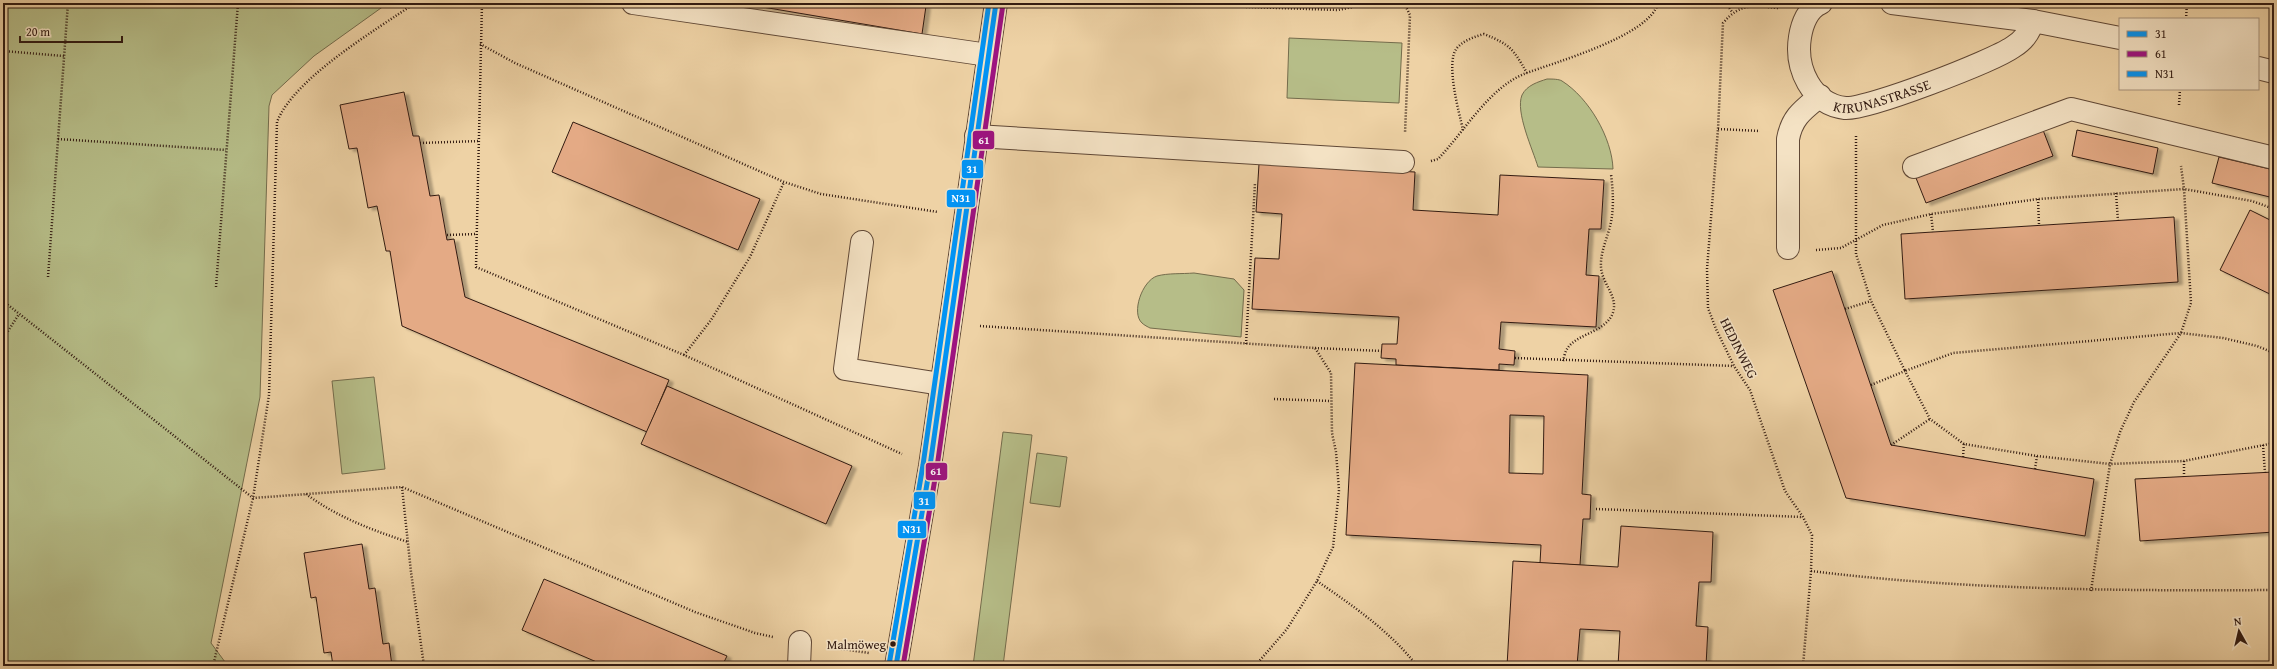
<svg xmlns="http://www.w3.org/2000/svg" width="2277" height="669" font-family="'Gentium Book Plus',serif">
	<defs>
		<filter id="shadow"><feDropShadow dx="4.5" dy="2.5" stdDeviation="1" flood-color="#0004"/></filter>
	</defs>
	<rect width="100%" height="100%" fill="#eed2a5"/>
	<filter id="stains"><feTurbulence type="fractalNoise" baseFrequency=".005" numOctaves="4"/><feColorMatrix values="0 0 0 0 .2 0 0 0 0 .09 0 0 0 0 .02 0 0 0 .5 -.17"/></filter>
	<radialGradient id="worn" r=".72"><stop offset=".6" stop-color="#630" stop-opacity="0"/><stop offset="1" stop-color="#630" stop-opacity=".3"/></radialGradient>
	<!-- green -->
	<g fill="#b6bd88" stroke="#746c4c">
		<path d="M3 3H388L314 56 272 95 269 106 260 397 211 643 228 666H3Z"/>
		<path d="M1289 38 1402 43 1399 103 1287 98Z"/>
		<path d="M1547 79C1552 79 1559 79 1562 81 1589 98 1612 138 1613 169L1538 167C1533 150 1515 112 1522 95 1527 85 1538 82 1547 79Z"/>
		<path d="M1194 273 1234 279 1244 290 1241 337 1150 328C1148 327 1144 325 1142 323 1131 313 1142 281 1157 276 1168 273 1182 274 1194 273Z"/>
		<path d="M374 377 385 469 342 474 332 381Z"/>
		<path d="M1003 432 1032 435 1003 666H973Z"/>
		<path d="M1037 453 1067 457 1060 507 1030 503Z"/>
	</g>
	<!-- building -->
	<g fill="#e4aa85" stroke="#311a11" fill-rule="evenodd" filter="url(#shadow)">
		<path d="M739 3H909L926 6 922 34Z"/>
		<path d="M404 92 413 136H419L430 196 439 195 447 240 454 239 465 297 669 380 647 432 402 326 390 251H386L377 206 368 208 357 148 349 149 340 105Z"/>
		<path d="M573 122 760 199 738 250 552 172Z"/>
		<path d="M2043 130 2053 156 1926 203 1916 178Z"/>
		<path d="M2077 130 2158 148 2153 174 2072 156Z"/>
		<path d="M2219 157 2274 170V198L2212 183Z"/>
		<path d="M1259 164 1415 172 1413 210 1498 215 1500 175 1604 180 1601 229H1589L1586 275 1599 276 1596 327 1501 322 1499 349 1515 351 1514 365 1499 364V370L1396 365V359L1381 358 1382 344H1397L1399 317 1252 309 1255 258 1279 259 1282 214 1256 212Z"/>
		<path d="M2250 210 2274 222V296L2220 270Z"/>
		<path d="M2174 217 2178 282 1905 299 1901 234Z"/>
		<path d="M1832 271 1891 445 2094 479 2085 536 1846 498 1773 290Z"/>
		<path d="M1355 363 1588 375 1582 494 1591 495 1590 519H1583L1580 565 1540 563 1541 545 1346 535ZM1510 415 1544 416 1543 474 1509 473Z"/>
		<path d="M667 386 852 466 826 524 641 444Z"/>
		<path d="M2274 472V532L2140 541 2135 479Z"/>
		<path d="M1621 526 1713 532 1711 582H1699L1696 626 1708 627 1706 666H1618L1620 631 1580 629 1577 666H1507L1513 561 1618 567Z"/>
		<path d="M362 544 369 589 375 588 383 644 389 643 392 666H333L331 652 324 653 316 597 311 598 304 553Z"/>
		<path d="M544 579 727 656 722 666H606L522 630Z"/>
	</g>
	<g fill="none" stroke-linecap="round" stroke-linejoin="round">
		<!-- minor casing -->
		<g stroke="#604836" stroke-width="24">
			<g id="minor">
				<path d="M633 3 988 55"/>
				<path id="s1" d="M1821 3C1808 8 1802 24 1800 37 1795 68 1811 104 1845 108 1867 110 1993 61 2013 47 2024 40 2029 33 2033 21"/>
				<path d="M1892 3 2033 21 2120 38"/>
				<path d="M2258 68 2274 72"/>
				<path d="M976 136 1403 162"/>
				<path d="M1914 167 2071 109 2274 158"/>
				<path d="M862 242 845 369 941 384"/>
				<path d="M1788 248V139C1792 117 1803 110 1820 96"/>
				<path d="M799 666 800 642"/>
				<path d="M896 666 930 466 996 3"/>
			</g>
		</g>
		<!-- path -->
		<g stroke="#311a11" stroke-width="2.5" stroke-dasharray="1 2" stroke-linecap="butt">
			<path d="M482 3 476 267 684 355 902 454"/>
			<path d="M1129 3 1338 10 1373 3"/>
			<path d="M1404 3 1410 15 1405 133"/>
			<path d="M1726 3 1732 12"/>
			<path d="M1778 8C1754 6 1741 2 1723 23L1718 129 1707 269 1708 308 1716 329 1734 366 1750 390 1785 491 1803 517 1812 535 1811 571 1803 666"/>
			<path d="M2186 19 2187 3"/>
			<path d="M480 44 515 63 784 182 821 194 938 212"/>
			<path d="M3 51 64 56"/>
			<path d="M2179 105 2180 89"/>
			<path d="M1718 129 1760 131"/>
			<path d="M1463 130C1459 112 1445 62 1457 48 1464 40 1474 37 1484 34 1511 45 1513 49 1527 73"/>
			<path d="M1856 136V254L1871 301 1905 371 1953 353 2181 333 2223 338 2257 346 2274 353"/>
			<path d="M58 139 226 150"/>
			<path d="M420 143 480 141"/>
			<path d="M1431 161 1438 159C1464 132 1489 88 1524 74 1555 62 1650 36 1658 3"/>
			<path d="M2116 193 2118 221"/>
			<path d="M2038 199 2039 225"/>
			<path d="M1931 214 1933 232"/>
			<path d="M447 235 477 234"/>
			<path d="M1816 250 1841 248 1883 225 1931 214 2038 199 2184 189 2252 201 2274 209"/>
			<path d="M48 277 68 3"/>
			<path d="M216 287 238 3"/>
			<path d="M3 301 253 498 402 487 695 612 755 633 773 637"/>
			<path d="M1845 309 1871 301"/>
			<path d="M980 326 1315 348 1331 373 1332 433 1336 452 1339 490 1333 547 1317 581 1287 629 1255 666"/>
			<path d="M3 339 19 314"/>
			<path d="M1246 344 1255 183"/>
			<path d="M1315 348 1382 351"/>
			<path d="M684 355 711 320 750 257 784 182"/>
			<path d="M1515 358 1734 366"/>
			<path d="M1563 361C1564 358 1565 352 1567 349 1576 334 1603 333 1612 315 1620 297 1602 285 1601 267 1600 252 1608 237 1611 222 1614 206 1613 191 1611 174"/>
			<path d="M1871 385 1905 371 1930 419 1964 444 2037 456 2110 464 2184 461 2274 443"/>
			<path d="M1274 399 1331 401"/>
			<path d="M1891 445 1930 419"/>
			<path d="M2263 445 2265 473"/>
			<path d="M1963 457 1964 444"/>
			<path d="M2184 461V477"/>
			<path d="M2035 469 2037 456"/>
			<path d="M402 487 411 572 424 666"/>
			<path d="M306 494C337 517 372 530 408 542"/>
			<path d="M1596 509 1803 517"/>
			<path d="M1811 571C1964 590 2120 591 2274 590"/>
			<path d="M1317 581C1353 606 1390 631 1417 666"/>
			<path d="M2091 591 2110 464 2120 432 2134 402 2181 333 2191 303 2184 189 2181 166"/>
			<path d="M829 647 869 653"/>
			<path d="M213 666 253 498 269 395 277 122C294 78 376 30 415 3"/>
		</g>
		<!-- minor -->
		<use href="#minor" stroke="#f4e2c4" stroke-width="22"/>
		<!-- bus-1 casing -->
		<g stroke="#f4e2c4" stroke-width="8">
			<path id="bus-1" d="M896 666 930 466 996 3"/>
		</g>
		<!-- bus-2 casing -->
		<g stroke="#f4e2c4" stroke-width="8">
			<path id="bus-2" d="M903 666 937 467 1003 4"/>
		</g>
		<!-- bus-3 casing -->
		<g stroke="#f4e2c4" stroke-width="8">
			<path id="bus-3" d="M889 665 923 465 989 3"/>
		</g>
		<!-- bus-1 -->
		<use href="#bus-1" stroke="#0293f3" stroke-width="5"/>
		<!-- bus-2 -->
		<use href="#bus-2" stroke="#9d1380" stroke-width="5"/>
		<!-- bus-3 -->
		<use href="#bus-3" stroke="#0293f3" stroke-width="5"/>
	</g>
	<!-- markers -->
	<circle fill="#311a11" stroke="#f4e2c4" stroke-width="1.5" cx="893" cy="644" r="3.5"/>
	<g text-anchor="middle" dominant-baseline="central" stroke-width="3" stroke-linejoin="round" paint-order="stroke">
		<!-- bus labels -->
		<g font-size="13" fill="#311a11" stroke="#f4e2c4" text-anchor="end">
			<text x="886" y="644">Malmöweg</text>
		</g>
		<!-- street labels -->
		<g font-size="14" fill="#311a11" stroke="#f4e2c4">
			<text stroke="none"><textPath href="#s1" startOffset="174">KIRUNASTRASSE</textPath></text>
			<text transform="translate(1739 348) rotate(63)">HEDINWEG</text>
		</g>
	</g>
	<g stroke="#f4e2c4" stroke-width="1.5">
		<rect x="972" y="130" width="23" height="20" rx="4" fill="#9d1380"/>
		<rect x="961" y="159" width="23" height="20" rx="4" fill="#0293f3"/>
		<rect x="946" y="189" width="30" height="19" rx="4" fill="#0293f3"/>
		<rect x="925" y="462" width="23" height="19" rx="4" fill="#9d1380"/>
		<rect x="913" y="491" width="23" height="19" rx="4" fill="#0293f3"/>
		<rect x="897" y="520" width="30" height="19" rx="4" fill="#0293f3"/>
	</g>
	<g font-size="11" text-anchor="middle" font-weight="bold" fill="#fff">
		<text x="984" y="144">61</text>
		<text x="972" y="173">31</text>
		<text x="961" y="202">N31</text>
		<text x="936" y="475">61</text>
		<text x="924" y="505">31</text>
		<text x="912" y="533">N31</text>
	</g>
	<!-- margin -->
	<rect width="2277" height="669" fill="none" stroke="#eed2a5" stroke-width="16"/>
	<rect x="4" y="4" width="2269" height="661" fill="none" stroke="#311a11" stroke-width="2"/>
	<rect x="8" y="8" width="2261" height="653" fill="none" stroke="#311a11"/>
	<!-- legend -->
	<rect x="2119" y="18" width="140" height="72" fill="#f4e2c4" stroke="#a6927c"/>
	<rect x="2127" y="31" width="20" height="6" fill="#0293f3" stroke="#a6927c"/>
	<text x="2155" y="38" font-size="12" fill="#311a11">31</text>
	<rect x="2127" y="51" width="20" height="6" fill="#9d1380" stroke="#a6927c"/>
	<text x="2155" y="58" font-size="12" fill="#311a11">61</text>
	<rect x="2127" y="71" width="20" height="6" fill="#0293f3" stroke="#a6927c"/>
	<text x="2155" y="78" font-size="12" fill="#311a11">N31</text>
	<!-- north arrow -->
	<g transform="translate(2239 631) rotate(352)" stroke="#f4e2c4" stroke-width="3" paint-order="stroke">
	<path d="M0-3L7 15L0 10L-7 15Z" fill="#311a11"/>
	<text y="-6" font-size="11" font-weight="bold" text-anchor="middle" fill="#311a11">N</text>
	</g>
	<!-- scale -->
	<path d="M20 36v6h102v-6" fill="none" stroke="#311a11" stroke-width="2"/>
	<text x="26" y="36" font-size="12" fill="#311a11" stroke="#f4e2c4" stroke-width="3" paint-order="stroke">20 m</text>
	<rect width="100%" height="100%" filter="url(#stains)"/>
	<rect width="100%" height="100%" fill="url(#worn)"/>
</svg>
